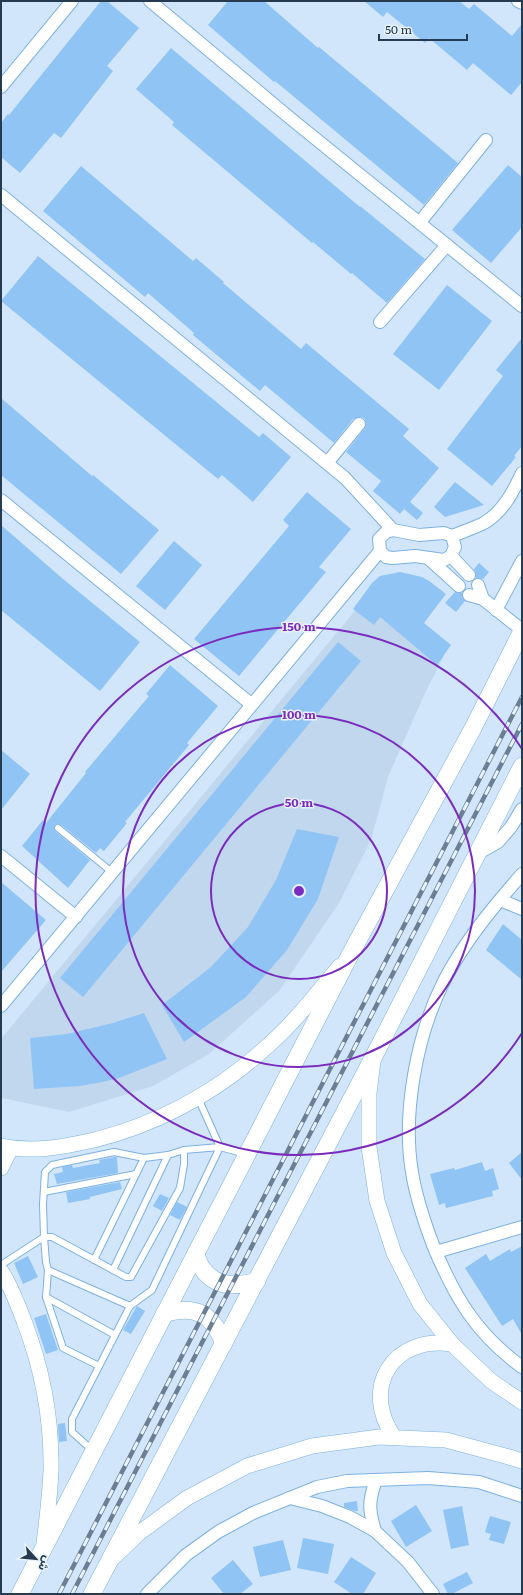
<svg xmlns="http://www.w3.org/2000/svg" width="523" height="1595" font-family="Literata,'Noto Sans Arabic',serif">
	<rect width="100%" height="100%" fill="#d1e6fa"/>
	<!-- built -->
	<path fill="#c0d7ed" d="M377 584 444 656 424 695 388 777 371 840 339 903 279 991 209 1054 153 1086 69 1112 2 1098 1 1039Z"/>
	<!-- building -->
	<g fill="#90c4f5">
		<path d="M101 1H107L139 28 107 66 113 71 61 138 54 133 20 173 1 157V123L8 114 9 115Z"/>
		<path d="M228 1H264L318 48 319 47 458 163 424 205 275 81 274 82 208 25Z"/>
		<path d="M364 1H459L469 9 474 4 512 36 522 24V82L511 95 473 63 467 70 429 38 425 43 387 12 383 17Z"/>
		<path d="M171 48 360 207V206L425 259 387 303 352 273 351 274 313 242 312 243 172 125 174 122 136 89Z"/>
		<path d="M508 165 522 177V227L491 263 452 230Z"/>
		<path d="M81 166 193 261 196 258 224 282 223 283 301 349 306 343 409 429 403 436 439 468 410 502 423 513 417 520 404 509 400 514 373 491 381 481 346 452 365 428 366 422 364 418 360 417 353 419 334 443 265 385 260 391 193 335 194 333 148 293 145 297 43 211Z"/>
		<path d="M38 256 259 437 263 433 291 457 253 502 222 475 218 479 1 301Z"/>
		<path d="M447 285 492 321 439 390 393 354Z"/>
		<path d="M522 338V446L514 456 516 457 492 486 447 449 503 376 496 370Z"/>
		<path d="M1 398 92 476 93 475 159 530 121 574 1 475Z"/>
		<path d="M455 482 484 505 445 517 434 507Z"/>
		<path d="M307 492 351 529 319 567 326 572 239 676 194 639 289 526 283 520Z"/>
		<path d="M1 525 63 579 140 642 100 691 1 610Z"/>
		<path d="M174 541 202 565 165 610 136 586Z"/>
		<path d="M479 563 489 572 483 579 476 578V574L474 569Z"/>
		<path d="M400 572 422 577 429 581 446 594 424 623 451 645 437 665 380 617 374 625 353 609 372 583 380 576Z"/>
		<path d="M455 592 462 593V597L465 601 456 612 445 603Z"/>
		<path d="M338 642 361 661 83 997 60 978Z"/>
		<path d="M170 665 218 706 187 743 189 745 125 822 127 823 104 851 100 848 96 853 61 825 58 824 55 825 54 828 55 831 90 860 68 888 22 846 43 820 46 823 86 773 85 772 149 696 146 694Z"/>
		<path d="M1 750 30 774 1 810Z"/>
		<path d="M297 829 339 837 318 899 287 950 246 997 184 1042 162 1005 211 967 248 927 276 880Z"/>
		<path d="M1 882 46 920 1 972Z"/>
		<path d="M503 924 522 940V980L486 950Z"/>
		<path d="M144 1013 167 1059 119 1078 102 1082 80 1086 34 1089 30 1038 67 1034 113 1023Z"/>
		<path d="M522 1152V1180L509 1163Z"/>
		<path d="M114 1157H117L118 1173 57 1184 54 1174 63 1172 62 1167 72 1165 73 1168 100 1163 99 1160Z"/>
		<path d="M482 1162 485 1171 493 1168 499 1189 492 1191 493 1196 446 1208 445 1203 439 1205 430 1174 454 1168 455 1170Z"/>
		<path d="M120 1182 122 1189 90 1197V1199L68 1203 66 1192Z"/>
		<path d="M160 1194 169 1198 162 1211 153 1206Z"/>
		<path d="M177 1202 187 1207 180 1220 170 1215Z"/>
		<path d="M522 1246V1335L513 1319 502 1326 465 1268 486 1254 490 1261 510 1249 511 1252Z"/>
		<path d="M28 1256 38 1277 23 1284 14 1263Z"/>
		<path d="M137 1306 145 1311 131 1334 123 1330Z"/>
		<path d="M46 1314 58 1350 46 1354 34 1318Z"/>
		<path d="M65 1423 67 1441 59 1442 58 1424Z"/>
		<path d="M357 1501 358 1511H355L344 1507V1503Z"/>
		<path d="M416 1505 432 1531 406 1547 391 1521Z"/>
		<path d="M462 1506 469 1545 451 1549 443 1510Z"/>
		<path d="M490 1516 511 1522 504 1544 489 1540 491 1534 485 1532Z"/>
		<path d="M303 1538 334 1544 328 1574 297 1568Z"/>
		<path d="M283 1540 291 1570 260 1577 253 1547Z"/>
		<path d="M351 1557 376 1573 363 1594H352L334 1582Z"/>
		<path d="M233 1560 253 1584 240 1594H224L211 1578Z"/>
		<path d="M467 1572 473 1583 452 1594H448L443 1584Z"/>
	</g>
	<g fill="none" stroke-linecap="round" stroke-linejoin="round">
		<!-- service casing -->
		<g stroke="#7db1e1" stroke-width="8">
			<g id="service">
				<path d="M58 828 113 873"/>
				<path d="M44 1192 136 1174"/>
				<path d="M94 1260 144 1158"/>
				<path d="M1 1265 44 1237H52L126 1277H131L180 1188 184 1164V1150"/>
				<path d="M48 1270 130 1306 72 1419V1432L92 1450"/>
				<path d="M113 1270 168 1155"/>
				<path d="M46 1297 115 1335"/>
				<path d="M130 1306 152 1290 220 1147 198 1098"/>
				<path d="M99 1366 63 1348 46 1297 48 1270 46 1262 44 1237 43 1204 45 1172 52 1165 114 1152 144 1158 168 1155 184 1150 220 1147 246 1154"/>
			</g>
		</g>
		<!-- minor casing -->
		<g stroke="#7db1e1" stroke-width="14">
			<g id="minor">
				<path d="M150 1 290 118 522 306"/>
				<path d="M518 1 522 3"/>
				<path d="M1 87 72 1"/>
				<path d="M1 195 345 478 393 530"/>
				<path d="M420 222 486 140"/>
				<path d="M380 322 447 245"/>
				<path d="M327 463 359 424"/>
				<path d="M1 500 251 704"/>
				<path d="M393 530 419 535 444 533 452 536 455 547 451 556 444 560 415 556 393 558 386 557 380 551 379 539 386 532Z"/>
				<path d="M452 536C462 532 474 528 484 523 503 512 513 492 522 473"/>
				<path d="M451 556 469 575"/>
				<path d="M428 558 459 586"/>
				<path d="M478 585 483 599"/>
				<path d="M469 595 483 599 522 630"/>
				<path d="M496 610 522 561"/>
				<path d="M477 854 498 842 511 827 522 809"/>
				<path d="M1 856 76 917"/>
				<path d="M522 874C493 907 464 942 444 981 417 1034 402 1113 412 1172 416 1198 424 1221 433 1245 454 1296 476 1334 522 1367"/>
				<path d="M500 900 522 909"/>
				<path d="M1 1006 380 551"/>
				<path d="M436 1252 522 1227"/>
				<path d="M290 1498 322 1506 350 1517 375 1531 408 1562 433 1594"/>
				<path d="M375 1531C369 1510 368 1502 376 1480"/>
				<path d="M147 1594 186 1555 218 1532 253 1513 317 1487 347 1481 428 1478 479 1482 522 1496"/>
			</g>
		</g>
		<!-- tertiary casing -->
		<g stroke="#7db1e1" stroke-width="16">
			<g id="tertiary">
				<path d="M373 1061 369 1093V1147L377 1201 394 1253 420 1304 452 1344 491 1381 522 1402"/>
				<path d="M1 1146C33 1153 63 1147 94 1140 162 1123 222 1089 273 1041 298 1019 318 991 340 966"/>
				<path d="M1 1168 11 1148"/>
				<path d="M1 1271C11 1286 18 1305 24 1321 42 1368 52 1420 51 1471 50 1495 47 1519 44 1543"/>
				<path d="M394 1437C360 1388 393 1335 452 1344"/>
				<path d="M114 1557 139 1533 187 1498 247 1466 312 1446 379 1437 446 1440 509 1457 522 1461"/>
			</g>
		</g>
		<!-- secondary casing -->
		<g stroke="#7db1e1" stroke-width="18">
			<g id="secondary">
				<path d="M196 1253C197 1258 199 1264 202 1268 215 1288 237 1287 257 1281"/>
				<path d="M164 1314C196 1304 212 1314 224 1343"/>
				<path d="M20 1594 351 953 472 730 522 631"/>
				<path d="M92 1594 373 1058 522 766"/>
			</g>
		</g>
		<!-- service -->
		<use href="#service" stroke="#fff" stroke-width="6"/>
		<!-- minor -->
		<use href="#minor" stroke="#fff" stroke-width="12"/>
		<!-- tertiary -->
		<use href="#tertiary" stroke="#fff" stroke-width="15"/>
		<!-- secondary -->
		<use href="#secondary" stroke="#fff" stroke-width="17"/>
		<!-- rail casing -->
		<g stroke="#6a7f93" stroke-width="4.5">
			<g id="rail">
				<path d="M59 1594 522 697"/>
				<path d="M72 1594 522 724"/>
			</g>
		</g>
		<!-- rail -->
		<use href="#rail" stroke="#e7f2fc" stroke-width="3" stroke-dasharray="9" stroke-linecap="butt"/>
	</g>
	<!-- distance rings -->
	<g fill="none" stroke="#7b2cbf" stroke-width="2">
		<circle cx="299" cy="891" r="88"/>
		<circle cx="299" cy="891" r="176"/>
		<path d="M522 1033A264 264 0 1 1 522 749"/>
	</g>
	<circle cx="299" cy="891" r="6" fill="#7b2cbf" stroke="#e7f2fc" stroke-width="2"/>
	<g font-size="12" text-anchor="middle" font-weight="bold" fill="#7b2cbf" stroke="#e7f2fc" stroke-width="3" stroke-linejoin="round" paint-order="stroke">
		<text x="299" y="631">150 m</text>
		<text x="299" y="719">100 m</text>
		<text x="299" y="807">50 m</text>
	</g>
	<!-- border -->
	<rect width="523" height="1595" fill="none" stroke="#263b4f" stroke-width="4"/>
	<!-- north arrow -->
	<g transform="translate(36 1559) rotate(117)" stroke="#e7f2fc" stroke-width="3" paint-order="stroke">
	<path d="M0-3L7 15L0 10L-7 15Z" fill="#263b4f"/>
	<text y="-6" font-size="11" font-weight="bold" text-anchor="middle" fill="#263b4f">ش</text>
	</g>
	<!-- scale -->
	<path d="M379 34v6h88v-6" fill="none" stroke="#263b4f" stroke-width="2"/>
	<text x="385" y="34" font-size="12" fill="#263b4f" stroke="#e7f2fc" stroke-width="3" paint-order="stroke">50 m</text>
</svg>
